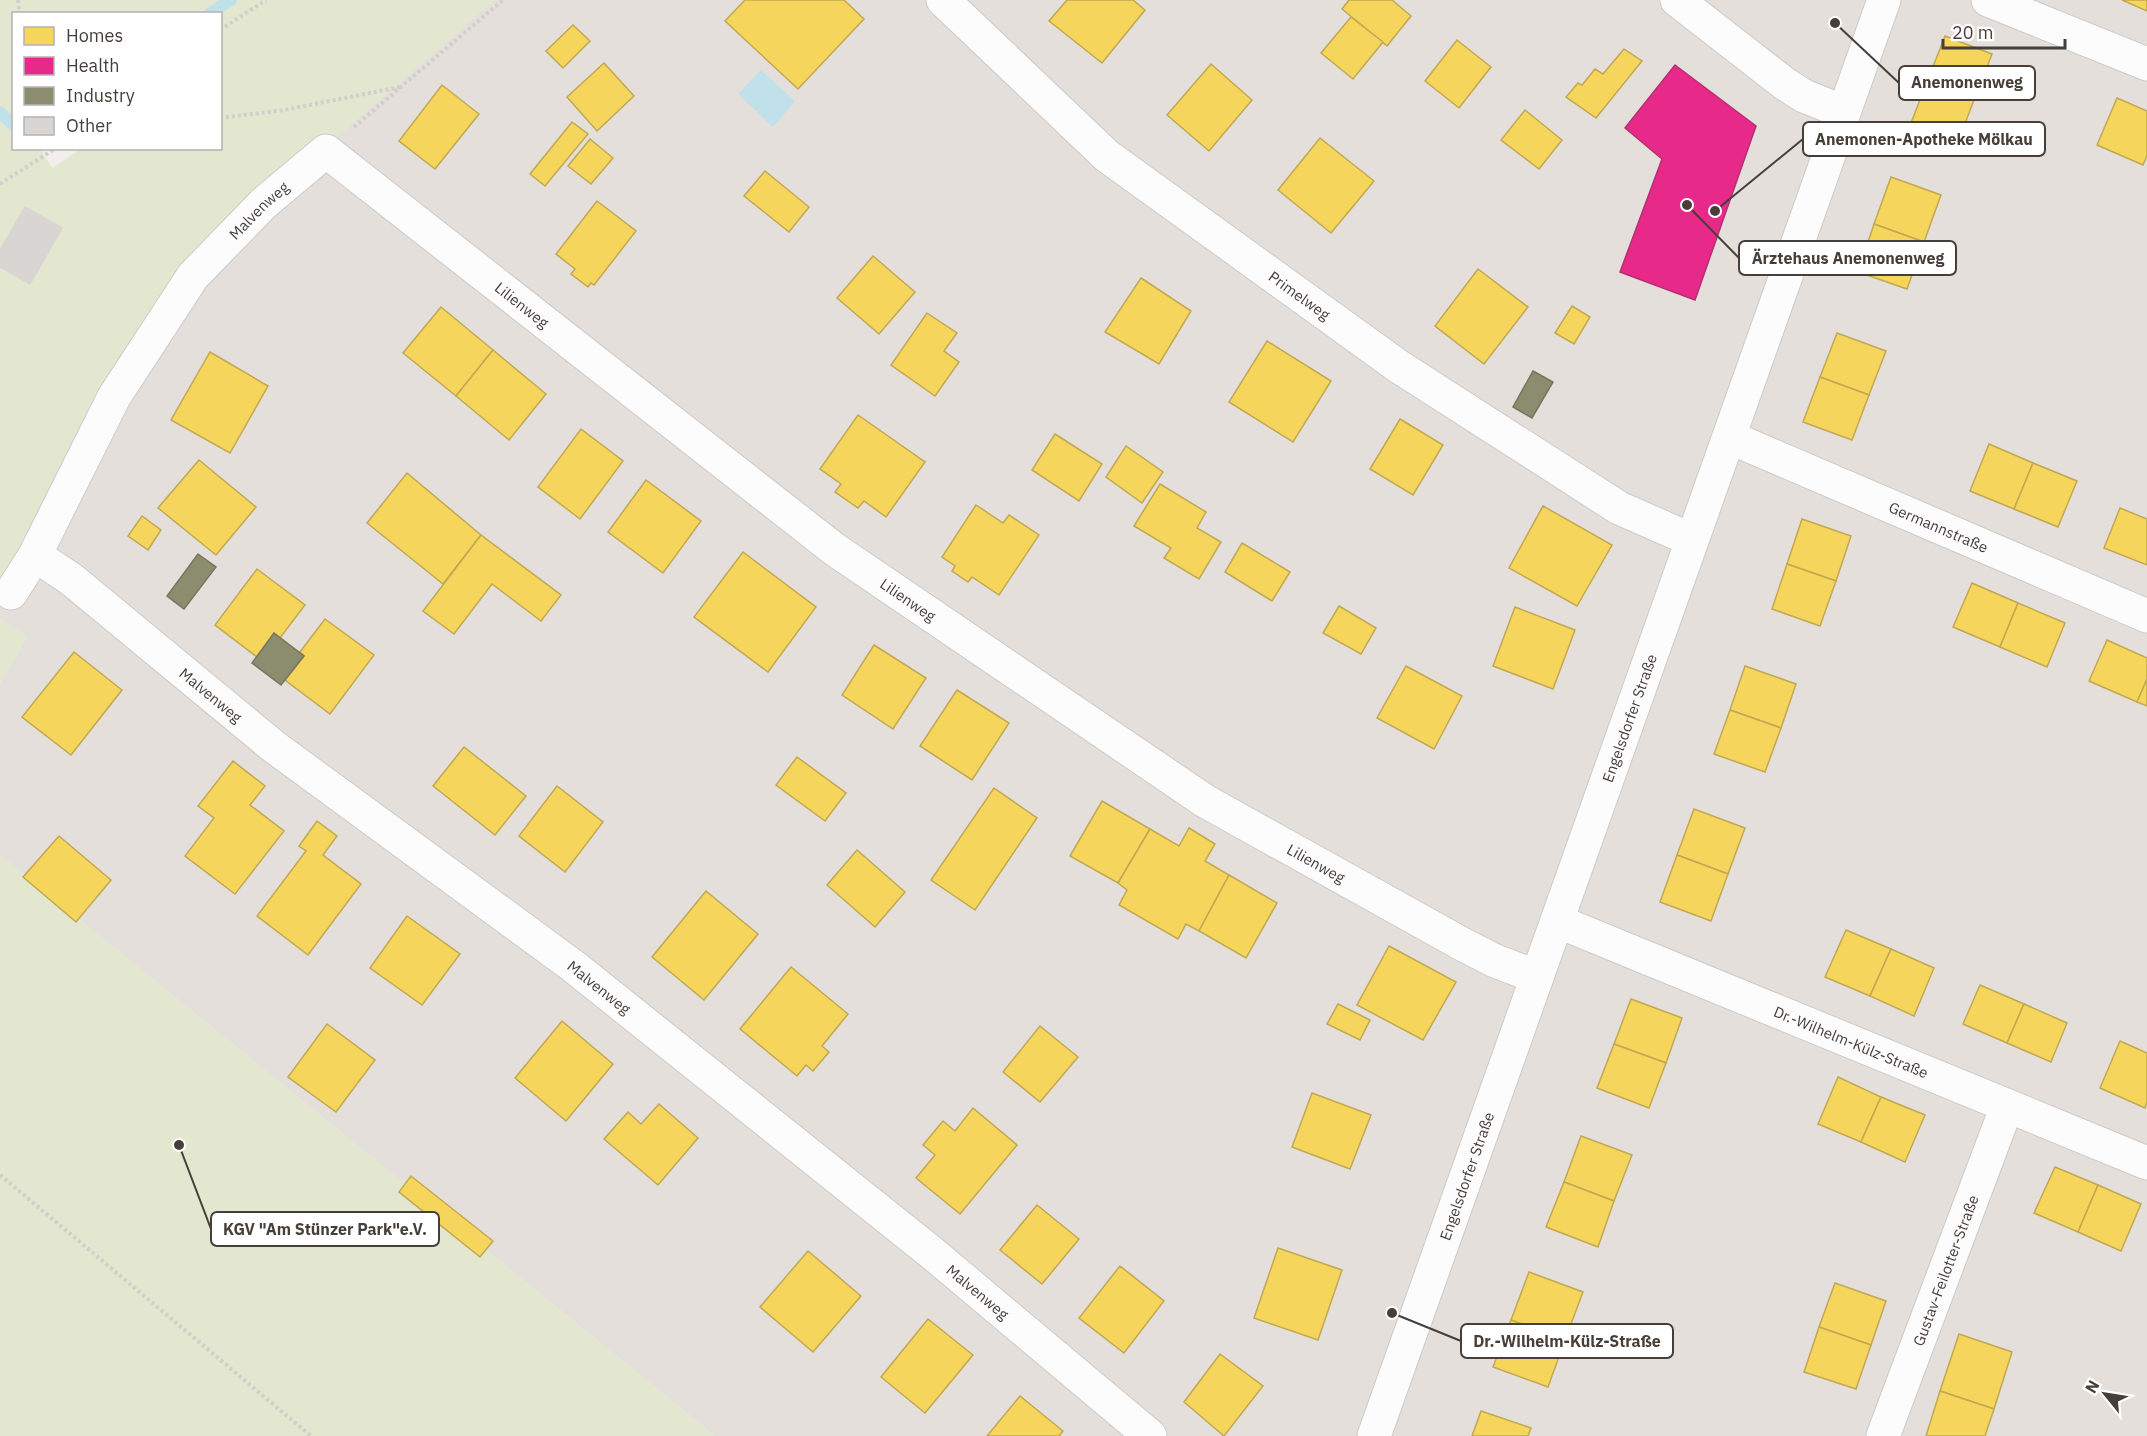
<svg xmlns="http://www.w3.org/2000/svg" width="2147" height="1436" font-family="'IBM Plex Sans',sans-serif">
	<rect width="100%" height="100%" fill="#f1eeec"/>
	<!-- residential -->
	<path fill="#e4dfda" d="M494 0H2147V1436H715L0 855V683L27 637 0 619V590L172 280Z"/>
	<!-- green -->
	<g fill="#e3e7cf" fill-rule="evenodd">
		<path d="M0 0H494L172 280 0 590ZM14 14H220V148L81 149 52 168 40 148H14Z"/>
		<path d="M0 619 27 637 0 683Z"/>
		<path d="M0 855 715 1436H0Z"/>
	</g>
	<!-- water -->
	<path fill="#c1e1ea" d="M761 70 795 101 773 127 738 94Z"/>
	<!-- homes -->
	<g fill="#f6d55c" stroke="#c1a852" stroke-width="1.5">
		<path d="M745 0H844L864 19 798 89 725 21Z"/>
		<path d="M1067 0H1133L1145 10 1102 63 1049 21Z"/>
		<path d="M1349 0H1392L1411 16 1387 46 1342 9Z"/>
		<path d="M2122 0H2147V11Z"/>
		<path d="M1351 17 1383 42 1353 79 1321 53Z"/>
		<path d="M573 25 590 41 563 68 546 51Z"/>
		<path d="M1945 36 1992 54 1974 100 1927 82Z"/>
		<path d="M1457 40 1491 67 1459 108 1425 81Z"/>
		<path d="M1624 49 1642 61 1596 118 1566 97 1578 83 1582 85 1595 69 1603 74Z"/>
		<path d="M604 63 634 96 597 131 567 97Z"/>
		<path d="M1211 64 1252 100 1209 151 1167 115Z"/>
		<path d="M1927 82 1974 100 1956 147 1909 128Z"/>
		<path d="M442 85 479 114 435 169 399 141Z"/>
		<path d="M2117 98 2147 111V156L2143 165 2097 145Z"/>
		<path d="M1525 110 1562 140 1539 169 1501 140Z"/>
		<path d="M572 122 588 134 545 186 530 174Z"/>
		<path d="M1320 138 1374 181 1331 233 1278 190Z"/>
		<path d="M590 139 613 158 591 184 568 166Z"/>
		<path d="M765 171 809 207 789 232 744 196Z"/>
		<path d="M1891 177 1941 195 1924 242 1874 224Z"/>
		<path d="M597 201 636 231 594 285 591 283 588 287 571 274 575 269 556 254Z"/>
		<path d="M1874 224 1924 242 1907 289 1858 272Z"/>
		<path d="M873 256 915 292 879 334 837 298Z"/>
		<path d="M1478 269 1528 307 1484 364 1435 326Z"/>
		<path d="M1141 278 1191 311 1159 364 1105 332Z"/>
		<path d="M1572 306 1590 317 1574 344 1555 333Z"/>
		<path d="M441 307 493 350 456 396 403 353Z"/>
		<path d="M927 313 957 333 944 351 959 362 935 396 891 365Z"/>
		<path d="M1837 333 1886 351 1869 395 1820 377Z"/>
		<path d="M1267 341 1331 381 1293 442 1229 402Z"/>
		<path d="M493 350 546 394 509 440 456 396Z"/>
		<path d="M210 352 268 386 230 453 171 420Z"/>
		<path d="M1820 377 1869 395 1852 440 1803 422Z"/>
		<path d="M858 415 925 462 886 517 864 501 858 508 835 492 841 484 820 469Z"/>
		<path d="M1400 419 1443 445 1413 495 1370 469Z"/>
		<path d="M581 429 623 461 580 519 538 487Z"/>
		<path d="M1055 434 1102 464 1079 501 1032 470Z"/>
		<path d="M1989 444 2033 463 2014 509 1970 491Z"/>
		<path d="M1126 446 1163 472 1142 503 1106 477Z"/>
		<path d="M199 460 256 507 216 555 158 508Z"/>
		<path d="M2033 463 2077 481 2058 527 2014 509Z"/>
		<path d="M407 473 481 535 443 584 367 523Z"/>
		<path d="M646 480 701 521 663 573 608 532Z"/>
		<path d="M1160 484 1206 512 1197 528 1221 542 1199 579 1164 558 1171 548 1134 526Z"/>
		<path d="M976 505 1003 523 1009 515 1039 535 999 595 972 577 968 582 952 571 955 566 942 557Z"/>
		<path d="M1543 506 1612 545 1577 606 1509 568Z"/>
		<path d="M2120 508 2147 519V565L2104 548Z"/>
		<path d="M142 516 161 530 148 550 128 536Z"/>
		<path d="M1802 519 1851 536 1836 581 1787 564Z"/>
		<path d="M481 535 561 595 541 621 492 584 454 634 423 611Z"/>
		<path d="M1242 543 1290 572 1272 601 1225 572Z"/>
		<path d="M743 552 816 607 768 672 694 617Z"/>
		<path d="M1787 564 1836 581 1820 626 1772 609Z"/>
		<path d="M257 569 305 605 280 638 274 633 257 657 215 625Z"/>
		<path d="M1972 583 2018 603 2000 647 1953 627Z"/>
		<path d="M2018 603 2065 623 2047 667 2000 647Z"/>
		<path d="M1339 606 1376 628 1361 654 1323 633Z"/>
		<path d="M1515 607 1575 630 1553 689 1493 666Z"/>
		<path d="M325 619 374 655 330 714 285 680 304 656 300 652Z"/>
		<path d="M2107 640 2147 658V679L2137 702 2089 681Z"/>
		<path d="M874 645 926 678 893 729 842 695Z"/>
		<path d="M74 652 122 690 71 755 22 717Z"/>
		<path d="M1406 666 1462 696 1434 749 1377 718Z"/>
		<path d="M1745 666 1796 684 1781 728 1730 710Z"/>
		<path d="M2147 679V706L2137 702Z"/>
		<path d="M957 690 1009 723 972 780 920 746Z"/>
		<path d="M1730 710 1781 728 1765 772 1714 754Z"/>
		<path d="M464 747 526 796 495 835 433 786Z"/>
		<path d="M797 757 846 793 825 821 776 785Z"/>
		<path d="M233 761 265 786 250 805 284 831 235 894 185 856 214 818 198 806Z"/>
		<path d="M557 786 603 822 565 872 519 836Z"/>
		<path d="M994 788 1037 818 975 910 931 880Z"/>
		<path d="M1102 801 1150 829 1118 883 1070 856Z"/>
		<path d="M1694 809 1745 828 1728 874 1677 855Z"/>
		<path d="M317 821 337 836 323 855 361 884 308 955 257 916 306 851 299 846Z"/>
		<path d="M1189 828 1215 844 1205 861 1229 875 1199 931 1186 924 1178 939 1119 905 1127 890 1118 883 1150 829 1179 846Z"/>
		<path d="M59 836 111 880 76 922 23 877Z"/>
		<path d="M857 850 905 892 875 927 827 885Z"/>
		<path d="M1677 855 1728 874 1711 921 1660 902Z"/>
		<path d="M1229 875 1277 903 1246 958 1199 931Z"/>
		<path d="M706 891 758 934 704 1000 652 957Z"/>
		<path d="M407 916 460 954 422 1005 370 968Z"/>
		<path d="M1846 930 1891 949 1870 996 1825 977Z"/>
		<path d="M1389 946 1456 982 1423 1040 1357 1005Z"/>
		<path d="M1891 949 1934 968 1914 1016 1870 996Z"/>
		<path d="M791 967 848 1014 822 1046 829 1052 813 1071 806 1065 797 1076 740 1029Z"/>
		<path d="M1980 985 2024 1004 2007 1043 1963 1024Z"/>
		<path d="M1631 999 1682 1018 1666 1063 1614 1044Z"/>
		<path d="M1338 1004 1370 1020 1360 1040 1327 1024Z"/>
		<path d="M2024 1004 2067 1023 2051 1062 2007 1043Z"/>
		<path d="M562 1021 613 1064 566 1121 515 1078Z"/>
		<path d="M327 1024 375 1060 336 1112 288 1077Z"/>
		<path d="M1040 1026 1078 1057 1040 1102 1003 1072Z"/>
		<path d="M2120 1041 2147 1053V1102L2145 1108 2100 1088Z"/>
		<path d="M1614 1044 1666 1063 1649 1108 1597 1088Z"/>
		<path d="M1838 1077 1881 1097 1861 1142 1818 1124Z"/>
		<path d="M1312 1093 1371 1115 1350 1169 1292 1147Z"/>
		<path d="M1881 1097 1925 1115 1905 1162 1861 1142Z"/>
		<path d="M659 1104 698 1138 658 1185 604 1139 628 1112 641 1124Z"/>
		<path d="M973 1108 1017 1145 960 1214 916 1178 935 1155 923 1145 943 1121 955 1131Z"/>
		<path d="M1581 1136 1632 1155 1614 1201 1564 1182Z"/>
		<path d="M2055 1167 2098 1185 2078 1232 2034 1213Z"/>
		<path d="M411 1176 493 1241 480 1257 399 1192Z"/>
		<path d="M1564 1182 1614 1201 1598 1247 1546 1227Z"/>
		<path d="M2098 1185 2141 1204 2121 1251 2078 1232Z"/>
		<path d="M1037 1205 1079 1239 1042 1284 1000 1250Z"/>
		<path d="M1278 1248 1342 1270 1318 1340 1254 1318Z"/>
		<path d="M808 1251 861 1296 813 1352 760 1307Z"/>
		<path d="M1120 1266 1164 1301 1124 1353 1079 1318Z"/>
		<path d="M1529 1272 1583 1292 1565 1340 1511 1320Z"/>
		<path d="M1835 1283 1886 1301 1871 1345 1819 1327Z"/>
		<path d="M928 1319 973 1355 925 1413 881 1377Z"/>
		<path d="M1511 1320 1565 1340 1548 1387 1493 1367Z"/>
		<path d="M1819 1327 1871 1345 1856 1389 1804 1372Z"/>
		<path d="M1959 1334 2012 1352 1994 1409 1940 1391Z"/>
		<path d="M1220 1354 1263 1386 1224 1436 1184 1402Z"/>
		<path d="M1940 1391 1994 1409 1985 1436H1926Z"/>
		<path d="M1020 1396 1063 1431 1059 1436H987Z"/>
		<path d="M1481 1411 1531 1428 1528 1436H1472Z"/>
	</g>
	<!-- health -->
	<path fill="#e7298a" stroke="#b72f72" stroke-width="1.5" d="M1675 65 1756 126 1695 300 1620 272 1662 159 1625 128Z"/>
	<!-- industry -->
	<g fill="#8c8c6e" stroke="#77755e" stroke-width="1.5">
		<path d="M1533 371 1553 382 1532 418 1513 407Z"/>
		<path d="M198 554 216 567 184 609 167 596Z"/>
		<path d="M274 633 304 656 281 685 252 663Z"/>
	</g>
	<g fill="none" stroke-linecap="round" stroke-linejoin="round">
		<!-- stream -->
		<g stroke="#c1e1ea" stroke-width="12">
			<path d="M209 14 231 0"/>
			<path d="M0 112 14 126"/>
		</g>
	</g>
	<!-- building -->
	<path fill="#d9d5d3" stroke="#d9d5d2" stroke-width="1.5" d="M25 207 62 228 30 284 0 267V250Z"/>
	<g fill="none" stroke-linecap="round" stroke-linejoin="round">
		<!-- minor casing -->
		<g stroke="#cdcac8" stroke-width="35">
			<g id="minor">
				<path id="s1" d="M943 0 1107 156 1398 366 1619 508 1692 540"/>
				<path d="M1677 0 1785 84 1804 96 1844 112"/>
				<path d="M1988 0 2147 64"/>
				<path id="s2" d="M1729 437 2147 616"/>
				<path id="s3" d="M35 555 71 579 273 746 573 966 932 1253 1150 1436"/>
				<path id="s4" d="M11 593 35 555 114 397 193 276 264 203 326 151 834 549 1205 801 1462 944 1493 960 1537 977"/>
				<path id="s5" d="M1557 921 2147 1163"/>
				<path id="s6" d="M1374 1436 1884 0"/>
				<path id="s7" d="M1883 1436 2007 1106"/>
			</g>
		</g>
		<!-- path -->
		<g stroke="#d1cecb" stroke-width="4" stroke-dasharray="3 3" stroke-linecap="butt">
			<path d="M18 0 20 14"/>
			<path d="M220 30 266 0"/>
			<path d="M220 118 284 110 400 87"/>
			<path d="M354 127 503 0"/>
			<path d="M0 184 56 148"/>
			<path d="M0 1175 311 1436"/>
		</g>
		<!-- minor -->
		<use href="#minor" stroke="#fdfcfc" stroke-width="33"/>
	</g>
	<g text-anchor="middle" dominant-baseline="central" stroke-width="6" stroke-linejoin="round" paint-order="stroke">
		<!-- street labels -->
		<g font-size="15" fill="#463e39" stroke="#fff">
			<text stroke="none"><textPath href="#s4" startOffset="459">Malvenweg</textPath></text>
			<text stroke="none"><textPath href="#s1" startOffset="464">Primelweg</textPath></text>
			<text stroke="none"><textPath href="#s4" startOffset="798">Lilienweg</textPath></text>
			<text stroke="none"><textPath href="#s2" startOffset="228">Germannstraße</textPath></text>
			<text stroke="none"><textPath href="#s4" startOffset="1284">Lilienweg</textPath></text>
			<text stroke="none"><textPath href="#s3" startOffset="225">Malvenweg</textPath></text>
			<text stroke="none"><textPath href="#s6" startOffset="762">Engelsdorfer Straße</textPath></text>
			<text stroke="none"><textPath href="#s4" startOffset="1770">Lilienweg</textPath></text>
			<text stroke="none"><textPath href="#s3" startOffset="711">Malvenweg</textPath></text>
			<text stroke="none"><textPath href="#s5" startOffset="318">Dr.-Wilhelm-Külz-Straße</textPath></text>
			<text stroke="none"><textPath href="#s6" startOffset="276">Engelsdorfer Straße</textPath></text>
			<text stroke="none"><textPath href="#s7" startOffset="177">Gustav-Feilotter-Straße</textPath></text>
			<text stroke="none"><textPath href="#s3" startOffset="1197">Malvenweg</textPath></text>
		</g>
	</g>
	<!-- callouts -->
	<path fill="none" stroke="#463e39" stroke-width="2" d="M1835 23L1899 83M1715 211L1803 139M1687 205L1739 258M179 1145L211 1229M1392 1313L1461 1341"/>
	<g fill="#463e39" stroke="#fff" stroke-width="2">
		<circle cx="1835" cy="23" r="6"/>
		<circle cx="1715" cy="211" r="6"/>
		<circle cx="1687" cy="205" r="6"/>
		<circle cx="179" cy="1145" r="6"/>
		<circle cx="1392" cy="1313" r="6"/>
	</g>
	<g fill="#fff" stroke="#463e39" stroke-width="2">
		<rect x="1899" y="66" width="136" height="34" rx="6"/>
		<rect x="1803" y="122" width="242" height="34" rx="6"/>
		<rect x="1739" y="241" width="217" height="34" rx="6"/>
		<rect x="211" y="1212" width="228" height="34" rx="6"/>
		<rect x="1461" y="1324" width="212" height="34" rx="6"/>
	</g>
	<g font-size="16" text-anchor="middle" font-weight="bold" fill="#463e39">
		<text x="1967" y="88">Anemonenweg</text>
		<text x="1924" y="145">Anemonen-Apotheke Mölkau</text>
		<text x="1848" y="264">Ärztehaus Anemonenweg</text>
		<text x="325" y="1235">KGV "Am Stünzer Park"e.V.</text>
		<text x="1567" y="1347">Dr.-Wilhelm-Külz-Straße</text>
	</g>
	<!-- legend -->
	<rect x="12" y="12" width="210" height="138" fill="#ffffff" stroke="#b5b2b0" stroke-width="1.5"/>
	<rect x="24" y="27" width="30" height="18" fill="#f6d55c" stroke="#b5b2b0" stroke-width="1.5"/>
	<text x="66" y="42" font-size="18" fill="#463e39">Homes</text>
	<rect x="24" y="57" width="30" height="18" fill="#e7298a" stroke="#b5b2b0" stroke-width="1.5"/>
	<text x="66" y="72" font-size="18" fill="#463e39">Health</text>
	<rect x="24" y="87" width="30" height="18" fill="#8c8c6e" stroke="#b5b2b0" stroke-width="1.5"/>
	<text x="66" y="102" font-size="18" fill="#463e39">Industry</text>
	<rect x="24" y="117" width="30" height="18" fill="#d9d5d3" stroke="#b5b2b0" stroke-width="1.5"/>
	<text x="66" y="132" font-size="18" fill="#463e39">Other</text>
	<!-- north arrow -->
	<g transform="translate(2105 1394) rotate(300)" stroke="#ffffff" stroke-width="4.5" paint-order="stroke">
	<path d="M0-4.5L10 22L0 15L-10 22Z" fill="#463e39"/>
	<text y="-9" font-size="16" font-weight="bold" text-anchor="middle" fill="#463e39">N</text>
	</g>
	<!-- scale -->
	<path d="M1943 39v9h122v-9" fill="none" stroke="#463e39" stroke-width="3"/>
	<text x="1952" y="39" font-size="18" fill="#463e39" stroke="#ffffff" stroke-width="4.5" paint-order="stroke">20 m</text>
</svg>
